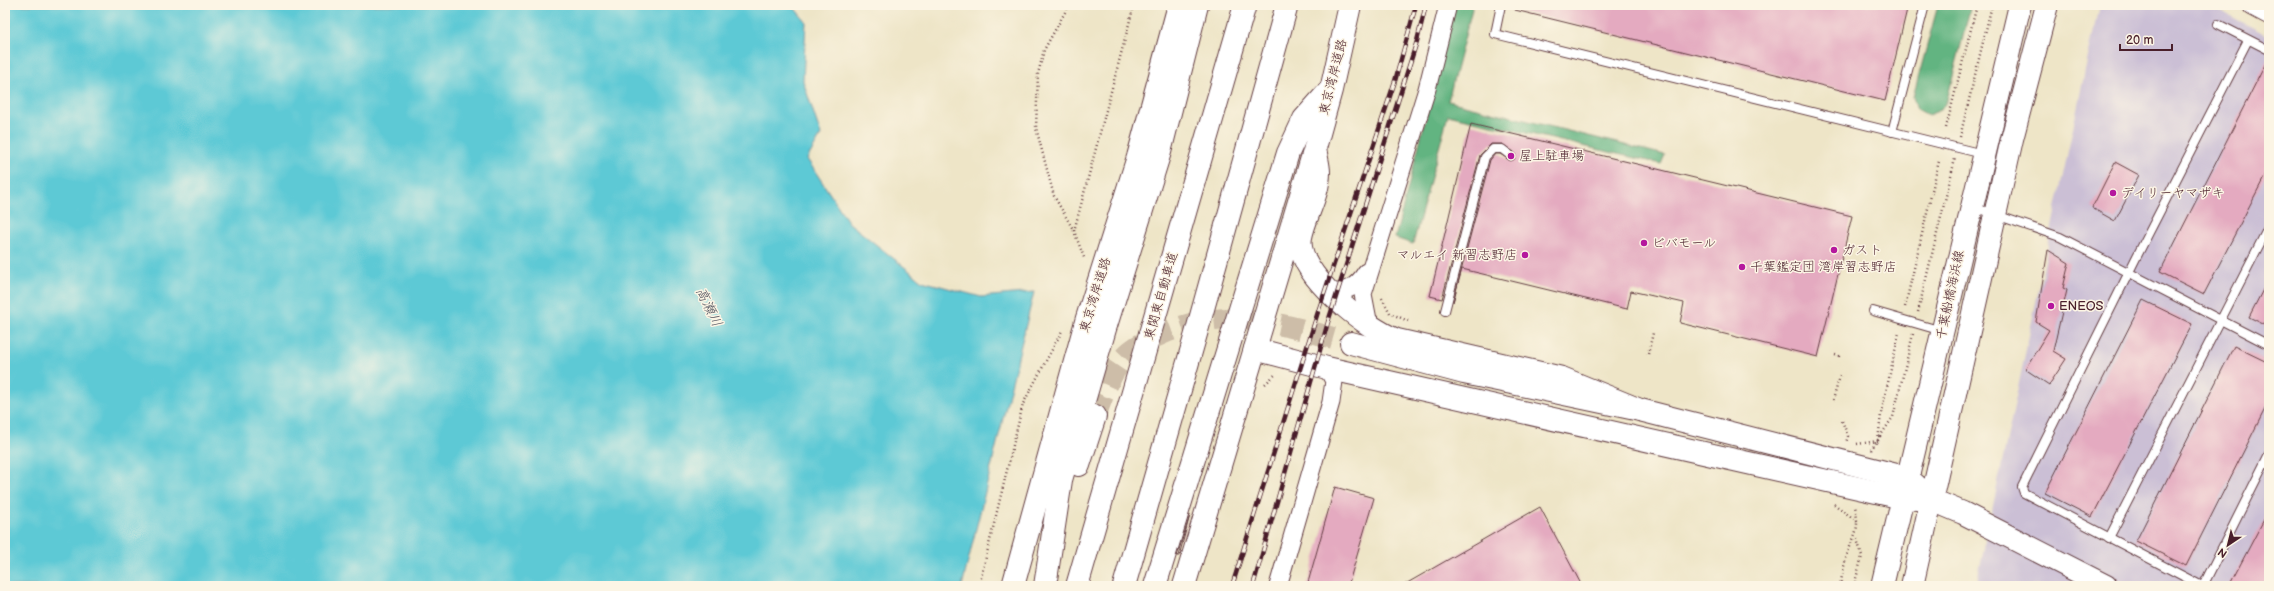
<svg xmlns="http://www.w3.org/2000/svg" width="2274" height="591" font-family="'Balsamiq Sans','Klee One',sans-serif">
	<rect width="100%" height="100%" fill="#fcf5e5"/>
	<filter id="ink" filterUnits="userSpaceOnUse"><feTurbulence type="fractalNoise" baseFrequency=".025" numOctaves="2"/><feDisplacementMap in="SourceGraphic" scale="8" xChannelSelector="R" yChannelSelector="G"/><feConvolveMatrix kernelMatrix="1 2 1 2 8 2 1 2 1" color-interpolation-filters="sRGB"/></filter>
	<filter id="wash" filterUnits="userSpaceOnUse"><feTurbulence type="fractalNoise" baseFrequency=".012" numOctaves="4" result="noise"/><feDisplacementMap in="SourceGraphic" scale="16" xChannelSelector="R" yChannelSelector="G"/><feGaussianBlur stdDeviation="0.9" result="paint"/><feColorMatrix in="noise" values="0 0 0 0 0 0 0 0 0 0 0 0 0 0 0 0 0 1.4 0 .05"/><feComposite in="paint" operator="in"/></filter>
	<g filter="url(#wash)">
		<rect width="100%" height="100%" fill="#eee5c7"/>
		<!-- industrial -->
		<path fill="#cbbfd5" d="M2099 5H2209L2269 36V586H1976Z"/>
		<!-- forest -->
		<g fill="#62b481" stroke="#566a56">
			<path d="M1455 5H1473L1448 101 1665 155 1661 164 1448 115 1413 244 1395 238Z"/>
			<path d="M1938 5H1971L1947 100 1941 110 1928 115 1917 109 1913 97Z"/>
		</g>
		<!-- water -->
		<path fill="#5dc9d5" stroke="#547480" d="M5 5H792L806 22 803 81 821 135 807 159 849 223 922 281 981 297 1034 292 962 586H5Z"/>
		<g id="blocks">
			<!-- building -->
			<g fill="#e4aac0">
				<path d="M1516 5H1908L1885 101 1515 10Z"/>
				<path d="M2269 57V168L2204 294 2160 272Z"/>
				<path d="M1471 124 1852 216 1818 357 1680 323 1684 303 1631 291 1627 309 1462 269 1453 302 1490 160 1495 154H1500L1511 161 1516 157 1514 152 1502 144H1491L1480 155 1442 299 1430 296Z"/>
				<path d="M2115 162 2139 175 2115 221 2092 208Z"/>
				<path d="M2048 250 2069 263 2063 288 2067 290 2053 351 2066 359 2049 385 2025 369 2049 330 2036 322Z"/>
				<path d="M2269 278V327L2249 317Z"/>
				<path d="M2143 300 2192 324 2092 517 2045 493Z"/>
				<path d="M2234 346 2269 363V401L2186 566 2136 541Z"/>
				<path d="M1335 487 1374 498 1348 586H1307Z"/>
				<path d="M1540 507 1582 586H1402Z"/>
				<path d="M2269 510V586H2229Z"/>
				<path d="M1190 515 1179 556H1177Z"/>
			</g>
		</g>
	</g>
	<g filter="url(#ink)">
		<use href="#blocks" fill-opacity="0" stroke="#633d42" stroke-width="1"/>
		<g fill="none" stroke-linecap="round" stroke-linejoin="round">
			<!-- highway-tunnel -->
			<path stroke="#cdbda8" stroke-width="22" stroke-dasharray="22 11" stroke-linecap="butt" d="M1095 416C1102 398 1109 376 1121 361 1132 347 1148 340 1164 333 1231 305 1285 325 1351 343"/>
			<!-- lane casing -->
			<g stroke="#633d42" stroke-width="10">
				<g id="lane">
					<path d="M1501 5 1495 34 1983 154"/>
					<path d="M2218 24 2269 50"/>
					<path d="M1892 132 1925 5"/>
					<path d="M1973 207 2060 237 2269 345"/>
					<path d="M1445 311 1485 157 1493 149H1502L1511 156"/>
					<path d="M1873 311 1942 331"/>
					<path d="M2109 538 2269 226"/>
					<path d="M2202 586 2024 493 2022 487 2136 258 2248 40"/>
					<path d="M2203 586 2269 454"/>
				</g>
			</g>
			<!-- street casing -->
			<g stroke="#633d42" stroke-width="19">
				<g id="street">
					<path d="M1330 294C1347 291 1357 287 1366 272"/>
					<path d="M1369 325 1363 294 1427 89 1448 5"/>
					<path d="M1278 586 1331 402 1334 381 1327 368"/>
				</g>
			</g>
			<!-- secondary casing -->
			<g stroke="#633d42" stroke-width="24">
				<g id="secondary">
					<path d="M2254 5 2269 13"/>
					<path d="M1315 148C1316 156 1319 165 1319 172 1319 195 1305 216 1301 237 1294 273 1367 329 1397 340L1562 378 1640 410 1908 478 1922 491"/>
					<path d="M1255 349 1327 368 1903 498 1932 500 1963 513 2106 586"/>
				</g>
			</g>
			<!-- primary casing -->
			<g stroke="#633d42" stroke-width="24">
				<g id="primary">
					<path d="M1882 586 2020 5"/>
					<path d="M1912 586 2012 139 2047 5"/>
				</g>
			</g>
			<!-- highway casing -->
			<g stroke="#633d42" stroke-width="24">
				<g id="highway">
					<path d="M1351 343 1464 373 1640 410"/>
					<path d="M1079 465 1095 416"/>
					<path d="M1013 586 1087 318 1138 157 1179 5"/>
					<path d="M1045 586 1061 480 1105 329 1160 152 1197 5"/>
					<path d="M1077 586 1245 5"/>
					<path d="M1124 586 1198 327 1287 5"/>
					<path d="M1155 586 1288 153 1304 119 1328 92"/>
					<path d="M1184 586 1315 148 1331 90 1350 5"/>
				</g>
			</g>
			<!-- path -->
			<g stroke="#633d42" stroke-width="2.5" stroke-dasharray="1 3" stroke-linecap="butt">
				<path d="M1069 5 1044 50 1038 74 1036 128 1054 196 1074 231 1085 260"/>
				<path d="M1946 128 1977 5"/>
				<path d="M1960 137 1992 5"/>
				<path d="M1074 231 1134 5"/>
				<path d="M1382 298 1390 313 1408 321"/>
				<path d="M1905 307 1939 161"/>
				<path d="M1918 312 1955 159"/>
				<path d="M1648 354 1653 333"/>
				<path d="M1835 355 1839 356 1838 359"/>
				<path d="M1265 384 1276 374"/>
				<path d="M1833 400 1840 376"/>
				<path d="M1842 421 1848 436 1846 443"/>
				<path d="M1878 441 1881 414 1899 333"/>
				<path d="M1857 444 1878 441"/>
				<path d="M1871 450 1893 417 1913 334"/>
				<path d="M1834 504 1859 523"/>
				<path d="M979 586 1023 404 1062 331"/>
				<path d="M1840 586C1842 576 1844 565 1847 555 1855 532 1860 532 1855 506"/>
				<path d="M1854 586 1862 556 1856 536"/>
			</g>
			<!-- lane -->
			<use href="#lane" stroke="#fff" stroke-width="8"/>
			<!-- street -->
			<use href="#street" stroke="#fff" stroke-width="17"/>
			<!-- secondary -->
			<use href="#secondary" stroke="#fff" stroke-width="22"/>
			<!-- primary -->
			<use href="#primary" stroke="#fff" stroke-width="22"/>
			<!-- highway -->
			<use href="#highway" stroke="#fff" stroke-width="22"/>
			<!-- rail casing -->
			<g stroke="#4a1f2b" stroke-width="4.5">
				<g id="rail">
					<path d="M1232 586 1317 315 1395 81 1416 5"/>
					<path d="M1253 586 1328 322 1417 41 1426 5"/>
				</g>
			</g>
			<!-- rail -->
			<use href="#rail" stroke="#fcf5e5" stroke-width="3" stroke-dasharray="9" stroke-linecap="butt"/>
		</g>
	</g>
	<!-- markers -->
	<g fill="#b5179e" stroke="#fcf5e5" stroke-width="1.5">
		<circle cx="1511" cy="156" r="4"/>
		<circle cx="2113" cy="193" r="4"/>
		<circle cx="1644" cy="243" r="4"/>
		<circle cx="1834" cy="250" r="4"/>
		<circle cx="1525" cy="255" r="4"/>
		<circle cx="1742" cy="267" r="4"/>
		<circle cx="2051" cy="306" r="4"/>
	</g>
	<g text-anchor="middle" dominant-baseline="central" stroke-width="3" stroke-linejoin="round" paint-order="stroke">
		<!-- street labels -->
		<g font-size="13" fill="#4a1f2b" stroke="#fcf5e5">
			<text transform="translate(1333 77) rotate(-76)">東京湾岸道路</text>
			<text transform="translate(1095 295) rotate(-73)">東京湾岸道路</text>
			<text transform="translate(1950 295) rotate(-78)">千葉船橋海浜線</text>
			<text transform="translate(1161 296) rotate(-74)">東関東自動車道</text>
		</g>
		<!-- poi labels -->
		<g font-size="13" fill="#4a1f2b" stroke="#fcf5e5" text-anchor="start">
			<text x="1519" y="156">屋上駐車場</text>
			<text x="2121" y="193">デイリーヤマザキ</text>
			<text x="1652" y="243">ビバモール</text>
			<text x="1842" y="250">ガスト</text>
			<text x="1517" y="255" text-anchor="end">マルエイ 新習志野店</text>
			<text x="1750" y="267">千葉鑑定団 湾岸習志野店</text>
			<text x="2059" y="306">ENEOS</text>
		</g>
		<!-- water labels -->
		<g font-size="14" font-style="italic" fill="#50525e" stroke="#fcf5e5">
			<text transform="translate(709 307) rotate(64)">高瀬川</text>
		</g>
	</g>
	<!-- margin -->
	<rect width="2274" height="591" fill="none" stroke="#fcf5e5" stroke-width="20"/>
	<!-- north arrow -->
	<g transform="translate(2228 545) rotate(215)" stroke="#fcf5e5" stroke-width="3" paint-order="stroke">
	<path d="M0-3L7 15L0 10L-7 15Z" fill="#4a1f2b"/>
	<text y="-6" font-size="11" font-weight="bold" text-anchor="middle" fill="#4a1f2b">N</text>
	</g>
	<!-- scale -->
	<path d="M2120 44v6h52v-6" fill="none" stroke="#4a1f2b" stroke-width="2"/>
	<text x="2126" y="44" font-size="12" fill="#4a1f2b" stroke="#fcf5e5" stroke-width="3" paint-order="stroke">20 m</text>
</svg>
